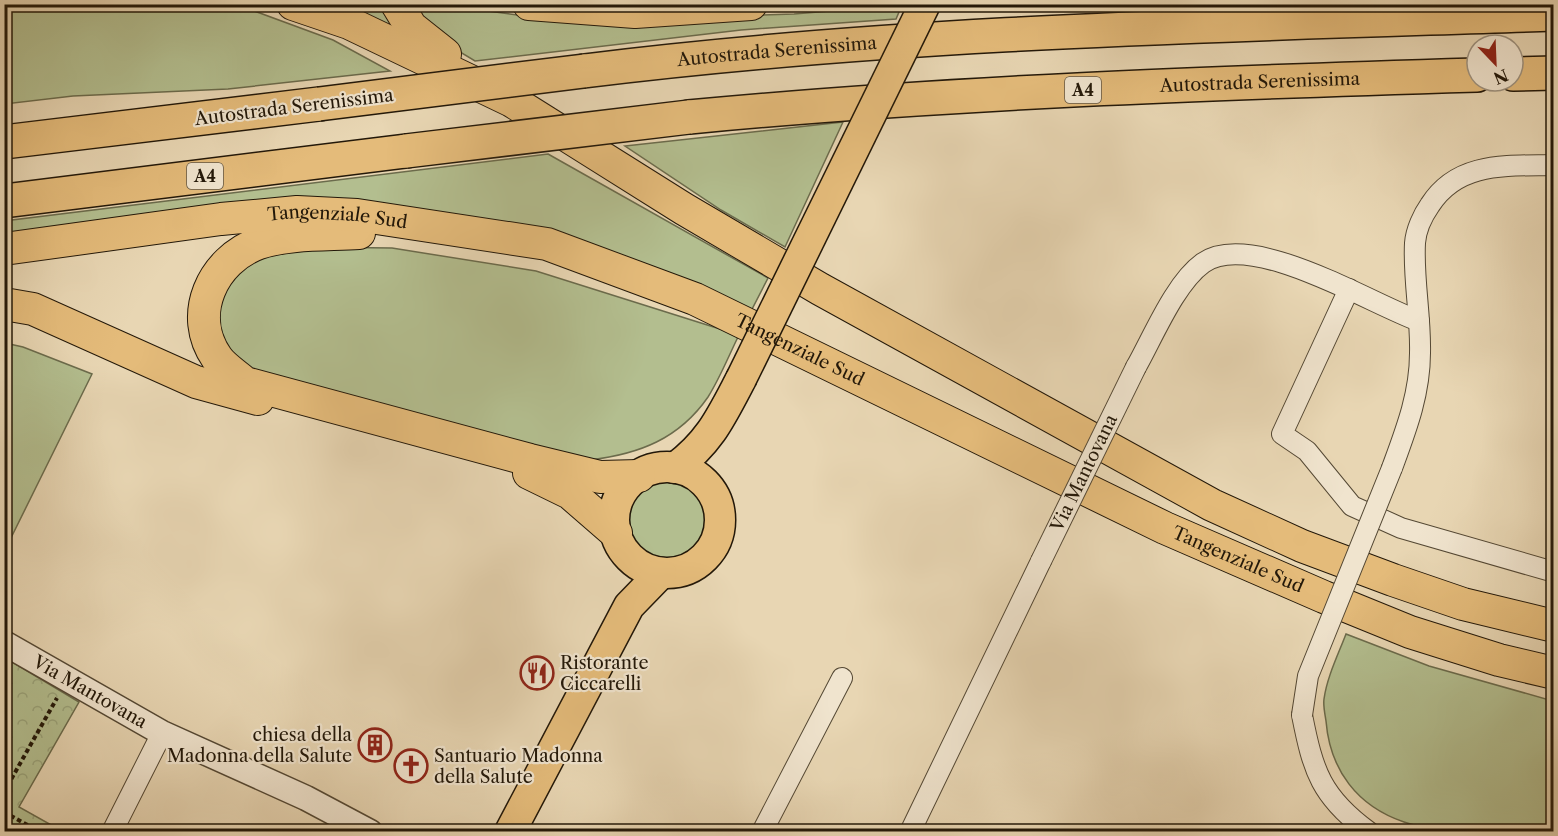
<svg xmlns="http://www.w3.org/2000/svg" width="1558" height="836" font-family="'Libre Caslon Text',serif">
	<defs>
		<pattern id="park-crowns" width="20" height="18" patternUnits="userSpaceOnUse" patternTransform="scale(1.5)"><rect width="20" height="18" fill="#b3be8f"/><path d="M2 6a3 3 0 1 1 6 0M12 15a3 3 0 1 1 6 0" fill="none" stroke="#9aa37a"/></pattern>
	</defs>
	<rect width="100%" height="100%" fill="#e8d6b3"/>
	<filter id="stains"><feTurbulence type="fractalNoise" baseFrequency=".00333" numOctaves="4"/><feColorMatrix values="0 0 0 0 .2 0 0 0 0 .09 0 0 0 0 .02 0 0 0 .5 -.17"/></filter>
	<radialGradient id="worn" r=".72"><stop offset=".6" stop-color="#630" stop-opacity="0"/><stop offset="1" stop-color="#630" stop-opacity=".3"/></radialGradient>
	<!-- grass -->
	<g fill="#b3be8f" stroke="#6b6b4c" stroke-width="1.5">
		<path d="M4 5H238L333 40 390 71 228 89 73 96 5 104Z"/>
		<path d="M336 5H386L395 30Z"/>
		<path d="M411 5H444L562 21 794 14 902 5 896 19 741 30 475 61 450 46Z"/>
		<path d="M843 122 785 247 721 210 625 146Z"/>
		<path d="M548 154 768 278 750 313 503 226 5 238 4 221Z"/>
		<path d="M307 247 392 248 536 271 739 335C729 355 720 378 708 397 679 439 639 454 590 460L254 376 235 362 219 337 221 291 250 257Z"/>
		<path d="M5 343 23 347 92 374 5 550Z"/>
		<circle cx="668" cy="520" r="42"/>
		<path d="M1346 634 1429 666 1553 701V831C1508 832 1447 836 1404 822 1357 806 1330 770 1326 721 1325 714 1323 706 1324 699 1327 677 1338 655 1346 634Z"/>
	</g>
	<!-- park -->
	<path fill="url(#park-crowns)" stroke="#6b6b4c" stroke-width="1.5" d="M4 657 79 702 19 807 62 831H5Z"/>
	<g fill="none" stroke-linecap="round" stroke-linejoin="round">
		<!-- minor casing -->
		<g stroke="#544834" stroke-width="22">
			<g id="minor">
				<path d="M1349 289 1282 434 1307 451 1352 506 1401 528 1554 572"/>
				<path d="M1136 367C1153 337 1175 283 1203 263 1251 229 1371 304 1419 321"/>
				<path d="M1392 468C1406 430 1420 394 1420 353 1421 316 1413 279 1415 243 1416 230 1423 215 1430 205 1458 161 1507 166 1554 165"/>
				<path d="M1302 715C1313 771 1321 797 1369 832"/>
				<path d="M112 832 162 733"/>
				<path d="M762 832 842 678"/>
				<path d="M910 832 1041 561"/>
			</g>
		</g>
		<!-- tertiary casing -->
		<g stroke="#544834" stroke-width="27">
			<g id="tertiary">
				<path id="s1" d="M4 643 162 733 306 798 370 832"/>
			</g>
		</g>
		<!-- primary casing -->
		<g stroke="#231809" stroke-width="33">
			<g id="primary">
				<circle cx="667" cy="520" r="53"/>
				<path d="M675 468C710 442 721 417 741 379"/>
				<path d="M510 832 629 606 661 573"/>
			</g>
		</g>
		<!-- trunk casing -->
		<g stroke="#231809" stroke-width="34">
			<g id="trunk">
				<path d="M293 4 349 23 512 101 684 209 820 289 1212 505 1302 546 1393 580 1463 604 1554 626"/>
				<path d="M397 4 411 27 445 54"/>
				<path d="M529 4 635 12 751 4"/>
				<path d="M359 233C326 235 290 233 259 243 212 260 187 315 217 358 223 367 236 375 245 383L530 460 600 477 639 476"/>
				<path id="s2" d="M4 249 221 219 297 212 357 215 547 244 695 299 1165 528 1324 597 1410 632 1499 660 1554 673"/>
				<path d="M4 304 33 309 196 382 258 399"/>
				<path d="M529 473 570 493 616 533"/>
			</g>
		</g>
		<!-- motorway casing -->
		<g stroke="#231809" stroke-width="36">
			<g id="motorway">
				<path id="s3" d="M584 71C906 31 1230 25 1554 14"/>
				<path d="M1513 74 1554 73"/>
				<path id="s4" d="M689 117C951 92 1214 83 1477 75"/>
				<path d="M4 142 319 104"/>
				<path d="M4 201 406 151"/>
			</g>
		</g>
		<!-- path -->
		<g stroke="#231809" stroke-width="4" stroke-dasharray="4.5 3" stroke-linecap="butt">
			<path d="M4 792 57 698"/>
			<path d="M4 812 40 832"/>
		</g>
		<!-- minor -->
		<use href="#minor" stroke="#f0e4ce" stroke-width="20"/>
		<!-- tertiary -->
		<use href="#tertiary" stroke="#f0e4ce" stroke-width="24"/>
		<!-- primary -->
		<use href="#primary" stroke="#e4bb7a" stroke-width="30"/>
		<!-- trunk -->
		<use href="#trunk" stroke="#e4bb7a" stroke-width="32"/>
		<!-- motorway -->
		<use href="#motorway" stroke="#e4bb7a" stroke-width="33"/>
		<!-- minor-bridge casing -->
		<g stroke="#544834" stroke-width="22" stroke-linecap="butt">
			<g id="minor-bridge">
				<path id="s5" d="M1041 561 1136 367"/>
				<path d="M1302 715 1308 676 1392 468"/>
			</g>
		</g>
		<!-- primary-bridge casing -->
		<g stroke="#231809" stroke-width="33" stroke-linecap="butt">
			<path id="primary-bridge" d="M741 379 925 4"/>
		</g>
		<!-- motorway-bridge casing -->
		<g stroke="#231809" stroke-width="36" stroke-linecap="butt">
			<g id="motorway-bridge">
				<path d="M319 104 584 71"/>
				<path d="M406 151 689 117"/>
			</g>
		</g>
		<!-- minor-bridge -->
		<use href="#minor-bridge" stroke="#f0e4ce" stroke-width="20"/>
		<!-- primary-bridge -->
		<use href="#primary-bridge" stroke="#e4bb7a" stroke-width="30"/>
		<!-- motorway-bridge -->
		<use href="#motorway-bridge" stroke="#e4bb7a" stroke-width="33"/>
	</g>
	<!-- icons -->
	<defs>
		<g id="restaurant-ring" transform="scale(1.725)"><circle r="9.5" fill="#f0e4ce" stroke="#8f2418" stroke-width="1.5"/><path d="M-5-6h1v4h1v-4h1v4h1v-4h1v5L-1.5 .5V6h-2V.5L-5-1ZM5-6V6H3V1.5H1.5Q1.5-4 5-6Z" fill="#8f2418"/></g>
		<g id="building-ring" transform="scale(1.725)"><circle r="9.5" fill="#f0e4ce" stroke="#8f2418" stroke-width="1.5"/><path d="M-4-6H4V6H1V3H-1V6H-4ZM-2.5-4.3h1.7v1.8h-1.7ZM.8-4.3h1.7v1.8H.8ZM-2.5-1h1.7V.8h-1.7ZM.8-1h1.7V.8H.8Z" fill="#8f2418"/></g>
		<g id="church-ring" transform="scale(1.725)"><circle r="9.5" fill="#f0e4ce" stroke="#8f2418" stroke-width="1.5"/><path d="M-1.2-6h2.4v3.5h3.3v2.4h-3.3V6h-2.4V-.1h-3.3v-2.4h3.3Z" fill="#8f2418"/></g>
	</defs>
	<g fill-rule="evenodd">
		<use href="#restaurant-ring" x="537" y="673"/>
		<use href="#building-ring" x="375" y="745"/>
		<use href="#church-ring" x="411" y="766"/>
	</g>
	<g text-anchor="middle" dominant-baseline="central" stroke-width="4.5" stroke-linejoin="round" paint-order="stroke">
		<!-- shield labels -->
		<g fill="#f0e4ce" stroke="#605544" stroke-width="1.5">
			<rect x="1065" y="77" width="36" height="26" rx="4.5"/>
			<rect x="187" y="163" width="36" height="26" rx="4.5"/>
		</g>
		<g font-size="16" font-weight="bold" fill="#231809">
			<text x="1083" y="90">A4</text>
			<text x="205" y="176">A4</text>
		</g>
		<!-- street labels -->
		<g font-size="18" fill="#231809" stroke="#f0e4ce">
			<text stroke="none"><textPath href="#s3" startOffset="194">Autostrada Serenissima</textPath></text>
			<text stroke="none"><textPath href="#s4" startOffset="572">Autostrada Serenissima</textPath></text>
			<text transform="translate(294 107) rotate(-7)">Autostrada Serenissima</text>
			<text stroke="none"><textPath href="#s2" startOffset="336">Tangenziale Sud</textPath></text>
			<text stroke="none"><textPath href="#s2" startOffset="822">Tangenziale Sud</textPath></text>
			<text stroke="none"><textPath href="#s5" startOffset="98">Via Mantovana</textPath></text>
			<text stroke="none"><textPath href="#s2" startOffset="1308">Tangenziale Sud</textPath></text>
			<text stroke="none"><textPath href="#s1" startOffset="99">Via Mantovana</textPath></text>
		</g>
		<!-- poi labels -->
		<g font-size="18" fill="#231809" stroke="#f0e4ce" text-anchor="start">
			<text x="560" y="663">Ristorante<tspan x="560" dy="21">Ciccarelli</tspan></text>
			<text x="352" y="735" text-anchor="end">chiesa della<tspan x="352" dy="21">Madonna della Salute</tspan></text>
			<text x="434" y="756">Santuario Madonna<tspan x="434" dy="21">della Salute</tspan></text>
		</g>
	</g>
	<!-- margin -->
	<rect width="1558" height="836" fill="none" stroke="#e8d6b3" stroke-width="24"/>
	<rect x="6" y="6" width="1546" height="824" fill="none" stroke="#231809" stroke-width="3"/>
	<rect x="12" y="12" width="1534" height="812" fill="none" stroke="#231809" stroke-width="1.5"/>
	<!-- north arrow -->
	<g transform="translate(1495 63) rotate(157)"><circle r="28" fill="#f0e4ce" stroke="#9e927f" stroke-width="1.5"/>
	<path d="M0-4.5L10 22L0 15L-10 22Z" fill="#8f2418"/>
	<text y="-9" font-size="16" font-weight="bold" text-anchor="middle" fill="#231809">N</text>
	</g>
	<rect width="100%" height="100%" filter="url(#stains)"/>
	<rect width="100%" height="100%" fill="url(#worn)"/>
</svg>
